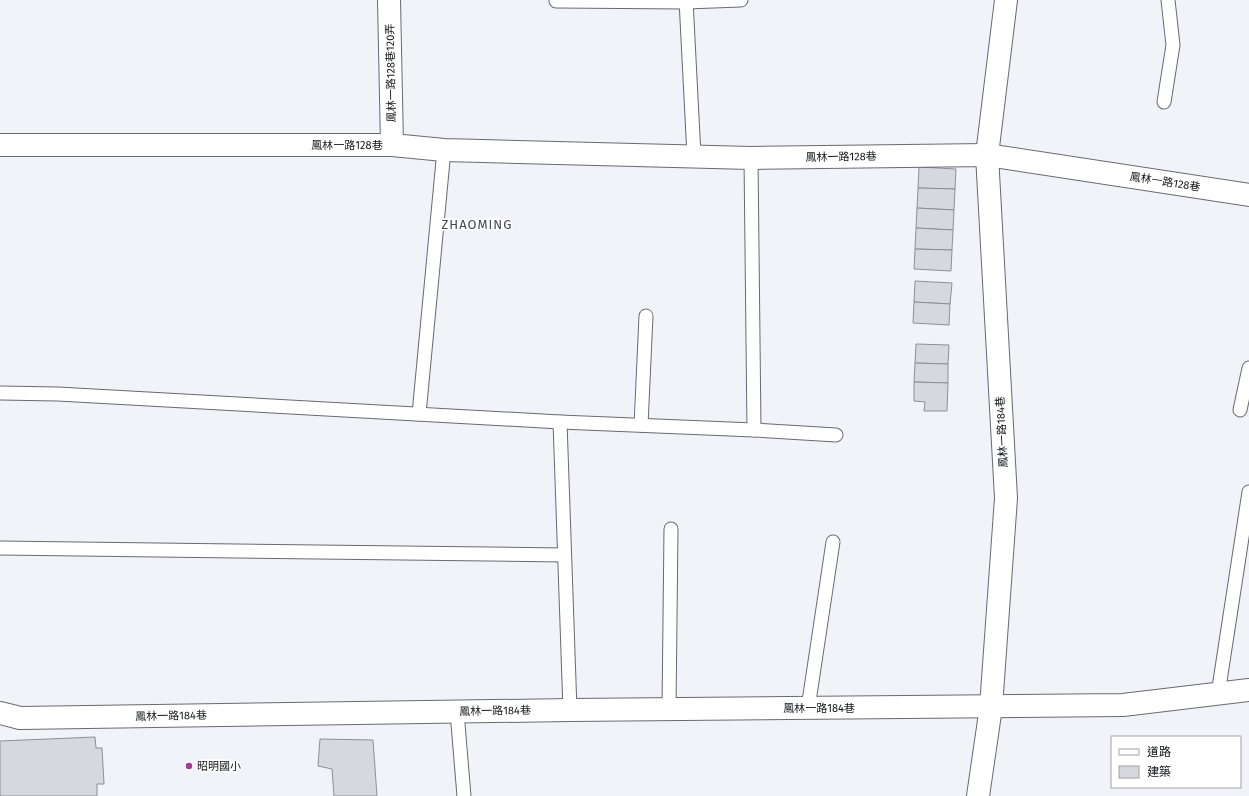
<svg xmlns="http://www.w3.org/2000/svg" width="1249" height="796" font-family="'Fira Sans','Noto Sans TC',sans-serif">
	<rect width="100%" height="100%" fill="#f0f4f9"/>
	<!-- building -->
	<g fill="#d5d8de" stroke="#8d8f94">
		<path d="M919 167 956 169 955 189 918 188Z"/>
		<path d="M918 188 955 189 954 210 917 208Z"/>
		<path d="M917 208 954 210 953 230 916 228Z"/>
		<path d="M916 228 953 230 952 250 915 249Z"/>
		<path d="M915 249 952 250 951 271 914 269Z"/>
		<path d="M915 281 952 283 950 304 914 302Z"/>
		<path d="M914 302 950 304 949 325 913 323Z"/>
		<path d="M916 344 949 345 948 364 915 363Z"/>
		<path d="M915 363 948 364V383L914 382Z"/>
		<path d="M914 382 948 383 947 411H924L925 402 914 401Z"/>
		<path d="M95 737 96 748H102L104 784H97V796H0V741Z"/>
		<path d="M320 739 373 740 377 796H334L332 769 318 766Z"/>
	</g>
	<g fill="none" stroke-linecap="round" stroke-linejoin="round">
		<!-- lane casing -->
		<g stroke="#676a6e" stroke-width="15">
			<g id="lane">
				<path d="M686 0 694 156"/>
				<path d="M556 1 686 2 741 0"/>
				<path d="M1164 102 1173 45 1168 0"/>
				<path d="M751 158 754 430"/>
				<path d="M0 393 58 394 560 422 754 430 836 435"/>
				<path d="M1240 410 1249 368"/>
				<path d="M419 414 444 150"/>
				<path d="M560 422 570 710"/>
				<path d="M641 425 646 316"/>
				<path d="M0 548 564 555"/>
				<path d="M1218 694 1249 492"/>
				<path d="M808 708 833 542"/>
				<path d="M669 709 671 529"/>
				<path d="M457 712 464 796"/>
			</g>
		</g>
		<!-- street casing -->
		<g stroke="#676a6e" stroke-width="24">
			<g id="street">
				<path d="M389 0 392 145"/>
				<path d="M0 145H392L444 150 751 158 987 155 1249 195"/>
				<path d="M0 713 20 718 570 710 1123 705 1249 690"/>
				<path d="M978 796 991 707 1006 498 987 155 1006 0"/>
			</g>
		</g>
		<!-- lane -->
		<use href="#lane" stroke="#fff" stroke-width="13"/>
		<!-- street -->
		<use href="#street" stroke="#fff" stroke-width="22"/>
	</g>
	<!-- markers -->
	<circle fill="#a63897" stroke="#fff" stroke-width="1.5" cx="189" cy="766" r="4"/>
	<g text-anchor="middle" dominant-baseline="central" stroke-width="3.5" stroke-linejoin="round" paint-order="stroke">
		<!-- street labels -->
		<g font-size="11" fill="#141517" stroke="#fff">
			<text transform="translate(391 73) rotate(-91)">鳳林一路128巷120弄</text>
			<text x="347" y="145">鳳林一路128巷</text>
			<text transform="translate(841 157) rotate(-1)">鳳林一路128巷</text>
			<text transform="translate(1165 182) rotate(9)">鳳林一路128巷</text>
			<text transform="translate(1002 432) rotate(-93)">鳳林一路184巷</text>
			<text x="819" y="708">鳳林一路184巷</text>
			<text transform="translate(495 711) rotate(-1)">鳳林一路184巷</text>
			<text transform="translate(171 716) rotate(-1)">鳳林一路184巷</text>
		</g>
		<!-- poi labels -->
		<g font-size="11" fill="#141517" stroke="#fff" text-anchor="start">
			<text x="197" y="766">昭明國小</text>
		</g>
		<!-- quarter labels -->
		<g font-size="13" letter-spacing="1" fill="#45474b" stroke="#fff">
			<text x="477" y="224">ZHAOMING</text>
		</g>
	</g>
	<!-- legend -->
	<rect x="1111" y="736" width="130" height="52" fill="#ffffff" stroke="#a1a1a2"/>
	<rect x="1119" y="749" width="20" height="6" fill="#ffffff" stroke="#a1a1a2"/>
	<text x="1147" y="756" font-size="12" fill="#141517">道路</text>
	<rect x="1119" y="766" width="20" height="12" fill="#d5d8de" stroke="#a1a1a2"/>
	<text x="1147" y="776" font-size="12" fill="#141517">建築</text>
</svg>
